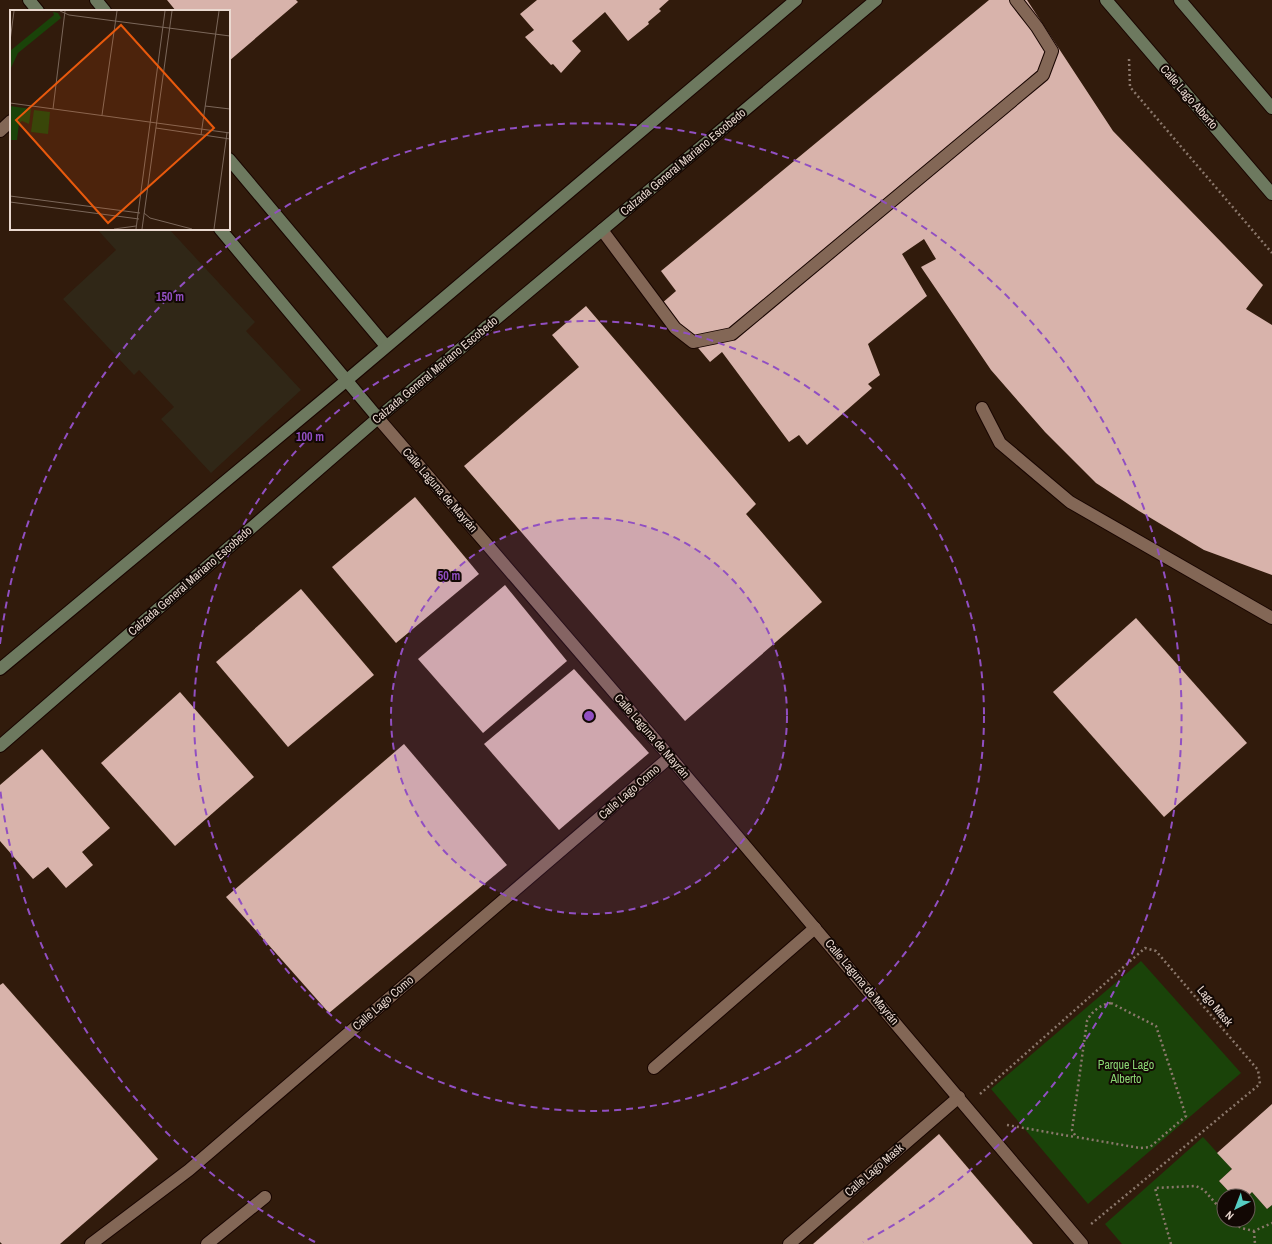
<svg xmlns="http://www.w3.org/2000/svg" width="1272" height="1244" font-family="'Archivo Narrow',sans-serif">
	<rect width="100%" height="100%" fill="#311b0c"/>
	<!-- commercial -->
	<path fill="#302717" d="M97 229H169L255 322 246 331 301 390 211 473 161 419 174 407 139 370 134 375 63 299 116 250Z"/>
	<!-- green -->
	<g fill="#1a4309">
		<path d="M1141 961 1241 1073 1088 1204 991 1089Z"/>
		<path d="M1203 1137 1232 1169 1219 1181 1233 1196H1224V1220H1248V1196L1252 1192 1267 1209 1272 1205V1244H1122L1105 1224Z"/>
	</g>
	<!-- building -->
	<g fill="#d8b3ab">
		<path d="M167 0H296L298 2 229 61V11H176Z"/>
		<path d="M537 0H669L659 9 661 11 648 22 649 24 628 41 605 12 572 41 581 51 561 73 553 64 551 65 525 37 534 30 520 14Z"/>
		<path d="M989 0H1027L1113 131 1263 285 1246 309 1272 325V575L1204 550 1139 511 1096 483 1045 432 991 370 921 267 936 259 924 239 902 254 927 296 868 344 880 375 868 384 872 388 807 445 799 435 789 442 722 352 710 362 661 304 676 291 661 271Z"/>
		<path d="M586 306 756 504 746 514 822 602 685 721 464 466 579 367 552 335Z"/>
		<path d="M415 497 479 574 396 643 332 567Z"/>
		<path d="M505 585 567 661 483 733 418 659Z"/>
		<path d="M301 589 374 675 288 747 216 662Z"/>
		<path d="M1136 618 1247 743 1164 817 1053 692Z"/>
		<path d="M574 669 649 753 559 830 484 744Z"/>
		<path d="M180 692 254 777 175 846 101 763Z"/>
		<path d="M404 744 507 865 329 1013 226 897Z"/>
		<path d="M42 749 110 828 82 852 93 865 66 888 48 867 33 879 0 841V785Z"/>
		<path d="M3 983 158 1159 60 1244H2L0 1242V985Z"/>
		<path d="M1272 1104V1205L1267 1209 1252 1192 1248 1196H1233L1219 1181 1232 1169 1217 1153Z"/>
		<path d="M939 1134 1033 1244H813Z"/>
	</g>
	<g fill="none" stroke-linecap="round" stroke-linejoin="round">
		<!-- lane casing -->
		<g stroke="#180500" stroke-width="14">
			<g id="lane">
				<path d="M602 230 675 328 693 342 732 334 1043 75 1052 51 1037 27 1016 0"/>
				<path d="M982 408 1000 443 1070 502 1272 618"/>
				<path d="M654 1068 815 928"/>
				<path d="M207 1244 265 1197"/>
			</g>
		</g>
		<!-- street casing -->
		<g stroke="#180500" stroke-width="14">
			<g id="street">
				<path d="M0 131 11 121"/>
				<path d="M378 418 670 757 1082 1244"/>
				<path d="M91 1244 189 1170 670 757"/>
				<path d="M789 1244 959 1097"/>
			</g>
		</g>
		<!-- secondary casing -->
		<g stroke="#180500" stroke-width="14">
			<g id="secondary">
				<path d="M29 0 38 11"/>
				<path d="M96 0 105 11"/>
				<path d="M1106 0 1272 194"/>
				<path d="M1180 0 1272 108"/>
				<path d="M229 159 386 346"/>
				<path d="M220 229 378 418"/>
				<path d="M0 669 347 380 796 0"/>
				<path d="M0 746 378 418 876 0"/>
			</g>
		</g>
		<!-- path -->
		<g stroke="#8b786c" stroke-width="2.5" stroke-dasharray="2 3" stroke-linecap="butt">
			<path d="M1129 59 1130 87 1272 253"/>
			<path d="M1111 1003 1156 1026 1186 1116 1150 1147 1140 1148 1076 1137 1072 1130 1087 1021C1091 1012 1101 1004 1111 1003Z"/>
			<path d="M980 1094 1145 948 1156 951 1258 1070 1260 1084 1090 1225"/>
			<path d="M1007 1125 1075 1137"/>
			<path d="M1231 1220 1241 1228 1254 1231 1272 1223"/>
			<path d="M1254 1231 1255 1244"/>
			<path d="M1171 1244 1155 1188 1196 1186 1204 1190 1224 1213"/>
		</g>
		<!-- lane -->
		<use href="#lane" stroke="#836756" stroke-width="12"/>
		<!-- street -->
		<use href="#street" stroke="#836756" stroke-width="12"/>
		<!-- secondary -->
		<use href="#secondary" stroke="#6d795f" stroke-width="12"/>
	</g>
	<!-- distance rings -->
	<circle cx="589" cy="716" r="198" fill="#914fc2" fill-opacity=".12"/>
	<g fill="none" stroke="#914fc2" stroke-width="2" stroke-dasharray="7 5">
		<circle cx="589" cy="716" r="198"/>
		<circle cx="589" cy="716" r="395"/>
		<path d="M315 1242A593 593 0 0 1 0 788M0 644A593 593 0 1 1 863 1242"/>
	</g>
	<g text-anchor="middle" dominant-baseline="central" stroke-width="4" stroke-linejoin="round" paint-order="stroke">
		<!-- street labels -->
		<g font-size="12" fill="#ead9d0" stroke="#120804">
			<text transform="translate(1189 97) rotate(49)">Calle Lago Alberto</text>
			<text transform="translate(683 162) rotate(-40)">Calzada General Mariano Escobedo</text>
			<text transform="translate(435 370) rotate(-40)">Calzada General Mariano Escobedo</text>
			<text transform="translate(440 490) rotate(49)">Calle Laguna de Mayrán</text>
			<text transform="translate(190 581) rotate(-41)">Calzada General Mariano Escobedo</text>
			<text transform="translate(652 736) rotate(49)">Calle Laguna de Mayrán</text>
			<text transform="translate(629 792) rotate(-41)">Calle Lago Como</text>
			<text transform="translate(862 982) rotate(50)">Calle Laguna de Mayrán</text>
			<text transform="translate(383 1003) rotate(-41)">Calle Lago Como</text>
			<text transform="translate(1215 1006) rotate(50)">Lago Mask</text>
			<text transform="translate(874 1170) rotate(-41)">Calle Lago Mask</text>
		</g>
		<!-- park labels -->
		<g font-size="12" fill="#8bd673" stroke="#120804">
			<text x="1126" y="1065">Parque Lago<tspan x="1126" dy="14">Alberto</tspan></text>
		</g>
	</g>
	<!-- overview -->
	<g transform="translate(10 10)">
		<rect width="220" height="220" fill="#311b0c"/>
		<path d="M43 2 48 3 51 8 8 43 0 60V41L44 5ZM0 96 21 99 19 114 12 111 9 113 7 130H0ZM24 100 40 102 38 124 21 122Z" fill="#1a4309"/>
		<path fill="none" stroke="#7b675a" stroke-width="1" d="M50 1 59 5 220 26M0 31 4 1M0 93 220 123M195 96 220 99M43 99 55 1M92 105 107 1M146 118 220 129M191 125 209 1M0 186 130 203M0 192 129 209M134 203 140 208 182 219M104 219 126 216M126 219 155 1M132 219 162 1M204 219 217 123"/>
		<path fill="#e8590c" fill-opacity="0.15" stroke="#e8590c" stroke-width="2" d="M111 15 204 118 98 213 6 110Z"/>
		<rect width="220" height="220" fill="none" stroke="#ead9d0" stroke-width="2"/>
	</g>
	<circle cx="589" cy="716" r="6" fill="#914fc2" stroke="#120804" stroke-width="2"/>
	<g font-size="12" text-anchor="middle" font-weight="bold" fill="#914fc2" stroke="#120804" stroke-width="4" stroke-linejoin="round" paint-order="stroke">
		<text x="170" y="301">150 m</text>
		<text x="310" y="441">100 m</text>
		<text x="449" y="580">50 m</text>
	</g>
	<!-- north arrow -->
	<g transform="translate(1236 1208) rotate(222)"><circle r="19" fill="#120804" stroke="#685c56"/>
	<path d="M0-3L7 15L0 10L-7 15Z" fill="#56cec3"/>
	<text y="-6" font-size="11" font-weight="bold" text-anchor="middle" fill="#ead9d0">N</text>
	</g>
</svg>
